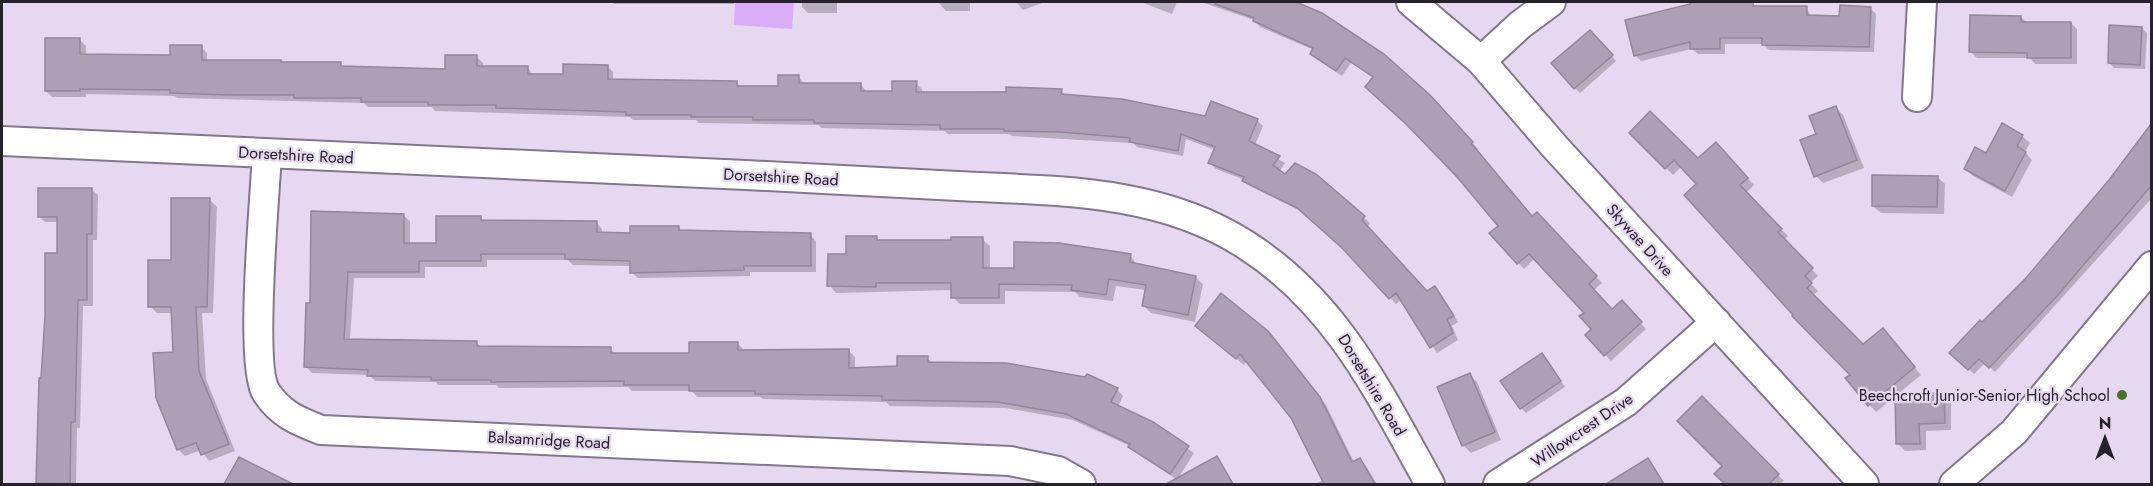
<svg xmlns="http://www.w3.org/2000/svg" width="2153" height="486" font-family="Jost,sans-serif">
	<rect width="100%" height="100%" fill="#e6d8f0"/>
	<!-- green -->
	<path fill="#dbadf8" d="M735 2H794L792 29 734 25Z"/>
	<!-- shadow -->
	<g fill="#0003">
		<path d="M612 2H734V4H614Z"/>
		<path d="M802 2H970V11H946L939 3H837V13H808L802 7Z"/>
		<path d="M1016 2H1045L1023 10Z"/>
		<path d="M1141 2H1177L1172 14Z"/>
		<path d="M1201 2H1292L1325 16 1435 103 1478 149 1476 150 1533 218 1537 214 1602 283 1593 291 1612 311 1621 302 1646 329 1611 361 1587 335 1594 330 1586 313 1535 258 1524 269 1491 234 1500 226 1374 78 1351 63 1342 76 1317 59 1312 53 1314 50 1260 27 1254 20Z"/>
		<path d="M1752 3 1757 7 1806 8 1812 17 1841 18 1870 8 1876 14 1874 52 1769 50 1763 44H1725V54H1698L1692 49 1641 61 1635 55Z"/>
		<path d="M2021 17 2027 23H2071L2077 29V64H2035L2030 58H1977L1971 52Z"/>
		<path d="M2142 28 2147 33 2145 69 2114 68 2109 63Z"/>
		<path d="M1595 36 1616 61 1580 93 1575 88Z"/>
		<path d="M80 40 86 46V56L172 57 201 47 207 53V61H280L283 64H340L344 67 447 70 477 57 483 63V67H527L533 75H564L607 66 613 72V81L736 82 742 88H780L799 77 805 85H861L867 92 894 93 916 83 922 89V93L1061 90 1066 96 1206 118 1257 120 1263 126 1255 145 1285 163 1279 172 1285 176 1315 175 1370 223 1367 227 1427 293 1435 288 1441 294 1458 322 1452 326 1458 340 1437 353 1402 299 1396 304 1347 251 1305 213 1250 186 1245 180 1216 169 1210 163 1215 150 1186 139 1183 156 1137 147 1133 143 1012 136 1009 134H948L945 131 821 128 819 125 699 123 696 120H633L630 117 435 111 432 107H368L364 103 177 98 175 96 86 94V97H52L46 91Z"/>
		<path d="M1835 107 1843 115 1864 168 1823 183 1816 176 1817 135Z"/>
		<path d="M2152 132V198L1995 372 1985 363 1974 374 1951 353 2027 279Z"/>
		<path d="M1631 133 1698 160 1722 151 1754 185 1746 193 1788 236 1784 240 1818 276 1810 283 1818 291 1813 295 1863 346 1889 337 1921 375 1876 412 1847 379 1852 375 1795 315 1698 184 1682 166 1673 175Z"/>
		<path d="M2022 136 2030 143 2025 152 2032 160 2012 197 1973 176 1965 168Z"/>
		<path d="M1937 177 1945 184 1944 214 1881 213 1873 206Z"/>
		<path d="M91 189 98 195 97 240H93V306H83L80 428H77L76 484H37L40 380H43L59 255V222H45L39 216Z"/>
		<path d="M210 200 217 207 213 313H202L206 379 235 451 209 461 201 450 185 456 178 449 173 313H157L150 306Z"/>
		<path d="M403 215 410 221V245H437L481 218 484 221 596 222 602 229V234L631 235 679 228 683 232 810 235 816 241V272H750V276L638 278 631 272V266L573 265 568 260H487V267H425V278H354L350 340 477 343 481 347 610 349 616 354H691L738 344 744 350 849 351 855 357V369L899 368 927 358 933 363 1117 389 1123 396 1118 407 1152 423 1194 453 1177 480 1130 446 1073 420 1006 408 890 406 886 402 763 399 760 397H697L692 391H632L628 387 499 388 496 385H438L436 382 375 381 369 375 312 373 305 366 311 305Z"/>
		<path d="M876 237 881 242H953L982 239 990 246V270H1015L1130 255 1137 265 1195 277 1203 284 1195 322 1151 313 1143 305 1146 290 1116 286 1113 301 1080 297 1075 292 1005 291V304H960L953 297V290L836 293 829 285 847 256Z"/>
		<path d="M1197 326 1267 332 1326 405 1354 462 1360 460 1366 466 1377 484H1315L1323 480 1292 418 1247 360 1244 365Z"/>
		<path d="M1542 355 1565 387 1526 413 1521 408Z"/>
		<path d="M1469 375 1477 382 1501 440 1471 453 1463 445Z"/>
		<path d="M1943 394 1951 402V430L1926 431V450L1905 451 1898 444Z"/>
		<path d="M1702 398 1784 481 1780 484H1727L1716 474 1724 466Z"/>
		<path d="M1217 458 1234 484H1183L1179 479Z"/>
		<path d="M240 459 287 483 288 484H227Z"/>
		<path d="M1648 460 1665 484H1608Z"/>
	</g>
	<!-- building -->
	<g fill="#ad9fb6" stroke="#94879c" stroke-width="1.5">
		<path d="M1216 2H1296L1322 13 1384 54 1430 95 1473 142 1471 143 1532 216 1537 212 1597 276 1589 284 1612 309 1622 300 1642 322 1604 356 1585 335 1591 329 1579 316 1584 313 1529 254 1517 264 1489 233 1498 226 1457 177 1406 124 1365 87 1373 77 1345 58 1336 71 1310 54 1313 48 1253 21 1254 18 1215 4Z"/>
		<path d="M1690 2H1753V6H1807V15L1839 16 1840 5 1871 7 1869 47 1762 45V38H1720V49H1690V42L1634 56 1625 20 1690 4Z"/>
		<path d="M1970 15 2021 16V22H2071V58H2027V53L1969 52Z"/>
		<path d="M2109 25 2142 27 2140 65 2108 63Z"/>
		<path d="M1590 30 1613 55 1574 89 1551 63Z"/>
		<path d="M45 38H80V54L170 55V45H202V60H281V62H341V66L445 69V55H477V66H528V74H563V64L608 65V79L737 81V86H778V75H799V83H861V91H892V81H917L916 92H1006V87L1062 89 1061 94 1122 99 1205 116 1211 101 1258 119 1249 141 1280 156 1273 165 1285 174 1295 163 1316 174 1365 216 1362 220 1427 291 1435 286 1454 316 1447 319 1453 333 1430 348 1396 293 1389 299 1342 248 1297 208 1242 181 1244 177 1208 163 1215 147 1181 134 1178 151 1129 142 1130 138 1060 132 1004 131V129H940V125L814 123V120H753V117H691V115H626V112L496 108V105H428V102H361V98H294V95H229L170 93V90L80 89V91H45Z"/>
		<path d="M1836 106 1857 160 1814 177 1800 140 1816 134 1809 116Z"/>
		<path d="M1650 111 1698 158 1716 142 1748 178 1740 185 1782 229 1778 232 1813 268 1805 276 1812 283 1807 288 1863 344 1883 328 1915 367 1868 406 1845 378 1850 375 1792 316 1793 315 1684 195 1696 184 1674 160 1665 169 1629 133Z"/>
		<path d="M2002 123 2023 135 2017 146 2026 152 2005 191 1964 169 1975 147 1986 153Z"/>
		<path d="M2151 124V186L2057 296 1989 368 1979 359 1968 370 1949 353 1980 320 1982 322 2026 278 2109 180Z"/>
		<path d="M1872 175 1938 176 1937 207 1872 206Z"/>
		<path d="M38 188H92V234H87V300H78L75 422H71L70 484 36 483 39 378H41L45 316V253H57V217H38Z"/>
		<path d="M171 198H210L207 307H196L199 371 229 444 201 455 196 443 177 450 156 398 153 353 173 352 171 307H148V260H171Z"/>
		<path d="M311 211 404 214V243H436V216H481V220L597 221V232L630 233V226H679V230L811 233V266H744V270L630 273V261L565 259V254H481V261H419V272H348L344 339 477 341V346L611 347V353H689V342H738V350L849 349V368L897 366V356H928V362L1006 363 1085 377 1087 374 1118 388 1111 402 1153 422 1189 446 1170 474 1128 447 1130 444 1066 414 998 402 882 400V396L755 394V391H689V385H624V381L491 382V380H431V377L367 376 368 370 304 367 306 303H310Z"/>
		<path d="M846 236H877V240H951V237H983V268H1014V242L1059 243 1131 254 1130 262 1196 276 1188 315 1142 306 1146 285 1109 279 1106 295 1071 290 1072 285 999 284V298H951V283H876V287L827 286 828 254H846Z"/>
		<path d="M1221 293 1268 331 1320 397 1352 462 1360 458 1375 484H1324L1291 418 1240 354 1236 359 1195 326Z"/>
		<path d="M1542 353 1561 381 1520 409 1500 381Z"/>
		<path d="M1470 373 1495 432 1462 446 1437 387Z"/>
		<path d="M1944 393 1945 423 1919 424 1920 444H1896L1895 394Z"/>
		<path d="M1702 396 1779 474 1769 484H1725L1714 474 1722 466 1677 421Z"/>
		<path d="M1217 456 1233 484H1166Z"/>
		<path d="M239 457 293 484H224Z"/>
		<path d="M1648 458 1664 484H1606Z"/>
	</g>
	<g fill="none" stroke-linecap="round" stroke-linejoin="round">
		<!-- minor casing -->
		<g stroke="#84778c" stroke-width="32">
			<g id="minor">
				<path d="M1411 2 1481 61 1555 147 1864 484"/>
				<path d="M1481 61 1520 25 1551 2"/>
				<path d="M1917 97 1922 2"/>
				<path d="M2 141C250 152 498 163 746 175 817 179 887 182 958 186 1056 191 1160 189 1246 245 1337 303 1379 393 1430 484"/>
				<path d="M267 154C265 195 249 365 266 392 280 414 298 421 321 430L1010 461 1058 471 1081 484"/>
				<path d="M1498 484 1626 402 1716 322"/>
				<path d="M1954 484 2014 432 2152 266"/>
			</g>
		</g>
		<!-- minor -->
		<use href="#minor" stroke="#fff" stroke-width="28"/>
	</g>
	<!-- markers -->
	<circle fill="#4b7029" stroke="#e6d8f0" stroke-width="2" cx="2122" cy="395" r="6"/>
	<g text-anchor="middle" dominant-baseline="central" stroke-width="4.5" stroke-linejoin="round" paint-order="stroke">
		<!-- street labels -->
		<g font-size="16" fill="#26212a" stroke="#e6d8f0">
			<text transform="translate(296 155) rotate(3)">Dorsetshire Road</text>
			<text transform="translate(781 177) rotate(3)">Dorsetshire Road</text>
			<text transform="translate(1640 240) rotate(48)">Skywae Drive</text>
			<text transform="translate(1372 385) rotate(59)">Dorsetshire Road</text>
			<text transform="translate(1582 430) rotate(-34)">Willowcrest Drive</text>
			<text transform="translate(549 440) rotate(3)">Balsamridge Road</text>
		</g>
		<!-- poi labels -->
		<g font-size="16" fill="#26212a" stroke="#e6d8f0" text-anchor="end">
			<text x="2110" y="395">Beechcroft Junior-Senior High School</text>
		</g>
	</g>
	<!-- border -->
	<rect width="2153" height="486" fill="none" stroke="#26212a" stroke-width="6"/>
	<!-- north arrow -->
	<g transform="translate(2105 438)" stroke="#e6d8f0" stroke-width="4.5" paint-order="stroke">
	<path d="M0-4.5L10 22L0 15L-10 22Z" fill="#26212a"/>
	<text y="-9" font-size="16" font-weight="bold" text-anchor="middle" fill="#26212a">N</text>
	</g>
</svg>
